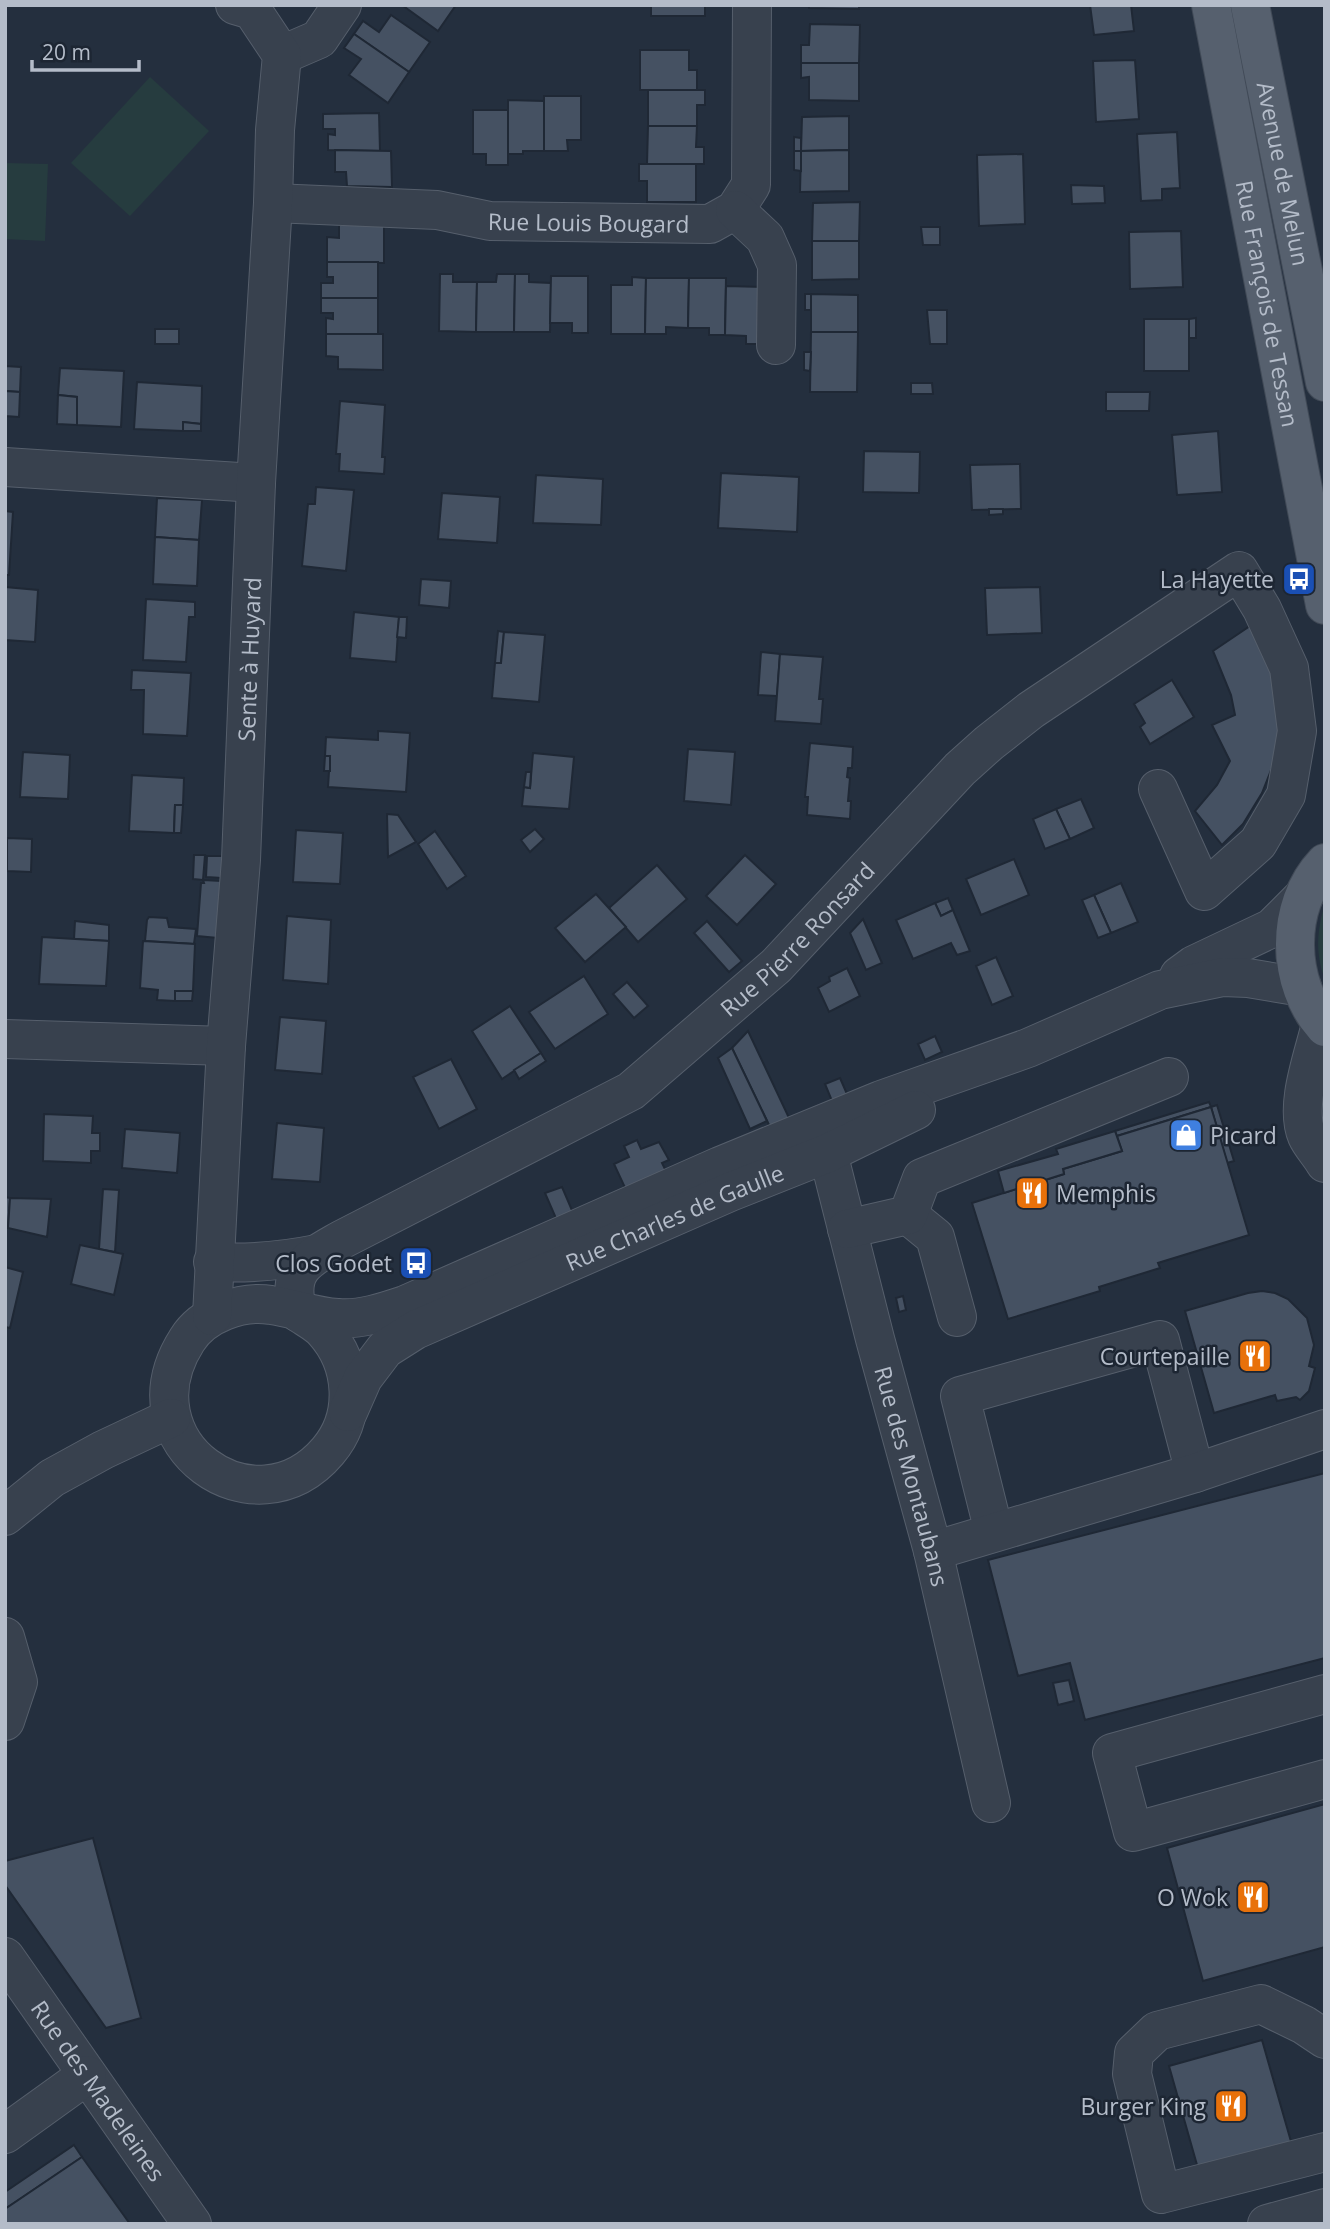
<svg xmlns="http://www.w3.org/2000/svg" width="1330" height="2229" font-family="'Open Sans',sans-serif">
	<defs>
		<pattern id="grass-tufts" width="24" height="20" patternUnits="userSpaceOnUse" patternTransform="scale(1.75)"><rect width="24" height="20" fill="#263c3f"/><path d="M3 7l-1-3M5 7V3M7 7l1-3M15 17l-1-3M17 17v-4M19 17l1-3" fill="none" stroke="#435659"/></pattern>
	</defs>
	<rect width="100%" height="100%" fill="#242f3e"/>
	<!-- grass -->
	<path fill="url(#grass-tufts)" d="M1325 904V980C1315 953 1317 930 1325 904Z"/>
	<!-- pitch -->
	<g fill="#263c3f">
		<path d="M150 77 209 131 130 216 71 163Z"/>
		<path d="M5 163 48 164 45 241 5 239Z"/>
	</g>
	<!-- building -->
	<g fill="#455162" stroke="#1f2835" stroke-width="2">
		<path d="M402 5H456L438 31Z"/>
		<rect x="651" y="5" width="54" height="11"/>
		<path d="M809 5H859V9L809 8Z"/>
		<path d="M1090 5H1131L1134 31 1094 35Z"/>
		<path d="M391 15 430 42 409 72 354 34 363 21 379 32Z"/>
		<path d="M810 24 860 25 859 63H801V45H809Z"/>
		<path d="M354 34 409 72 388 103 349 75 361 59 344 48Z"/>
		<path d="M640 50H689V70H697V90H640Z"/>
		<path d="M1135 60 1139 119 1096 122 1093 61Z"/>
		<path d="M801 63H859V101L809 100V77L801 78Z"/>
		<path d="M648 90H705V105H697V126H648Z"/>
		<path d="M544 96H581V140H567L568 151H544Z"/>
		<path d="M508 100 544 101V151H523V154H508Z"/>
		<path d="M473 110H508V165H486V154H473Z"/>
		<path d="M379 113 380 151 328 150V134L335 135V129H323V114Z"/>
		<path d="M849 116V150L801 151 802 117Z"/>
		<path d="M648 126H697L696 147H704V164H647Z"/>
		<path d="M1177 132 1180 188 1162 189V200L1141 201 1137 134Z"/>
		<path d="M794 137 801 138V151H794Z"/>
		<path d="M335 150 391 151 392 187 347 186 346 172H335Z"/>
		<path d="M849 150V191L800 192 801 151Z"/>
		<path d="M794 151H801V171L794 170Z"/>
		<path d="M1023 154 1025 224 979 226 977 155Z"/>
		<path d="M639 164H696V202H647V181H639Z"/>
		<path d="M1071 185 1104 186 1105 203 1072 204Z"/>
		<path d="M860 202 859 241H812L813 203Z"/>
		<path d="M339 225H384V263L327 262V237L339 238Z"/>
		<path d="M921 227H940V245H923Z"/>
		<path d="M1181 231 1183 287 1130 289 1129 232Z"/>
		<path d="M812 241H859V279L812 280Z"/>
		<path d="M327 262H378V298H321V283H333V277H327Z"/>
		<path d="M440 274H453V282H477L476 332 439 331Z"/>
		<path d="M497 274H515L514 332H476L477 282H496Z"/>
		<path d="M515 274H529V282L551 283 550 332H514Z"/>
		<path d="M551 276H588V333H572V323H550Z"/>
		<path d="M632 277 646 278 645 334H611V285H632Z"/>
		<path d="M646 278H689L688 328 666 327V334H645Z"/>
		<path d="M689 278H726L725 335H709V328H688Z"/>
		<path d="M726 286 764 287 763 344H746V336L725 335Z"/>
		<rect x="805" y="294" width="6" height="16"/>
		<path d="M811 294 858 295V332H811Z"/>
		<path d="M321 298H378V334H326V318L333 319V313H321Z"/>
		<path d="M927 310H947V344H930Z"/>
		<path d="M1196 318V338H1189V319Z"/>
		<rect x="1144" y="319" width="45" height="52"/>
		<rect x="155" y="329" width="24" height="15"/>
		<path d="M811 332H858L857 392H810Z"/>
		<path d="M326 334H383V370L338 369V357L326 356Z"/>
		<path d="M804 352H811L810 371 804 370Z"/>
		<path d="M5 366 21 367 20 392 5 391Z"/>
		<path d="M60 368 124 371 121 427 77 425V397L58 395Z"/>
		<path d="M137 382 202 386 201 424 183 422V431L134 429Z"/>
		<path d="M911 383H932L933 394H911Z"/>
		<path d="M5 391 20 392 19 417 5 416Z"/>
		<path d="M1106 392H1150L1149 411H1106Z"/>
		<path d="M58 395 77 397V425L57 424Z"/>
		<path d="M340 401 385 405 382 457H385L384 474 339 471 340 454H336Z"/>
		<path d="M183 422 201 424V431H183Z"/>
		<path d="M1218 431 1222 492 1177 495 1172 435Z"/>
		<path d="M864 451 920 452 919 493 863 492Z"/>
		<path d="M1020 464 1021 509 972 510 970 465Z"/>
		<path d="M721 473 799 477 797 532 718 528Z"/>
		<path d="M536 475 603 479 601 525 533 523Z"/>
		<path d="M316 487 354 490 346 571 302 566 308 504H315Z"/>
		<path d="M442 493 500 497 497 543 438 539Z"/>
		<path d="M157 498 202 500 199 540 155 537Z"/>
		<path d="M989 509H1003V514L989 515Z"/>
		<path d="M5 511 13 512 9 575H5Z"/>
		<path d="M155 537 199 540 197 586 153 584Z"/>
		<path d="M421 579 451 581 449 608 419 605Z"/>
		<path d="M5 587 38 590 35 642 5 640Z"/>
		<path d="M1040 587 1042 633 987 635 985 588Z"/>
		<path d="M146 599 195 602V617H189L186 662 143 660Z"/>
		<path d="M354 612 399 617 396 662 350 658Z"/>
		<path d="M399 617H407L406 638 397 637Z"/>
		<path d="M1250 626 1273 677 1279 736 1275 760 1262 793 1243 824 1222 845 1195 811 1217 785 1230 761 1212 725 1235 715 1231 695 1213 651Z"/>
		<path d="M498 631 504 632 501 663H495Z"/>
		<path d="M504 632 545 635 539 702 492 698 495 663H501Z"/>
		<path d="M761 652 780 654 777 696 758 695Z"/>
		<path d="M780 654 823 657 819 699H823L821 724 775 721Z"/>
		<path d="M132 670 191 673 187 736 143 734 144 690H131Z"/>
		<path d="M1172 680 1194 717 1150 744 1140 727 1145 723 1134 704Z"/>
		<path d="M378 731 410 733 406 792 328 787 330 756H325L326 737 378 740Z"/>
		<path d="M810 743 853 747 852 768H848L847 777 850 778 848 801H851L850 819 807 815 808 797H805Z"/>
		<path d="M688 749 735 752 731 805 684 801Z"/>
		<path d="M23 752 70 755 68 799 20 797Z"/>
		<path d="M533 753 574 757 569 809 522 806 524 787 530 788Z"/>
		<path d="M325 756H330V771H324Z"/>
		<path d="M526 772H531L530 788 524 787Z"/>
		<path d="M132 775 184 778 183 805H175L174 833 129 831Z"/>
		<path d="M1081 799 1094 828 1070 839 1056 809Z"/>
		<path d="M175 805H183L181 833H174Z"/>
		<path d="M1056 809 1070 839 1045 849 1033 819Z"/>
		<path d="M387 814 398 815 416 842 388 857Z"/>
		<path d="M535 829 544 839 530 852 521 840Z"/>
		<path d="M296 830 343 833 340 884 293 882Z"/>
		<path d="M435 831 466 876 447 889 418 844Z"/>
		<path d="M7 838 32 839 31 872 7 871Z"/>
		<path d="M194 855H205L203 880 193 879Z"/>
		<path d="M745 855 776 884 737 925 706 896Z"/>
		<path d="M207 856H225L222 878 206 877Z"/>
		<path d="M1014 859 1029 895 981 915 966 879Z"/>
		<path d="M657 865 687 899 638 942 609 908Z"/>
		<path d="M203 880 222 881 218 938 197 936 201 883H204Z"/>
		<path d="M1121 883 1138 922 1111 933 1094 895Z"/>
		<path d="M596 894 626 927 585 962 555 928Z"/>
		<path d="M1094 895 1111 933 1098 938 1082 900Z"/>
		<path d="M948 898 953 910 941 916 935 903Z"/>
		<path d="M935 903 941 916 953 910 970 951 957 955 951 943 913 959 896 920Z"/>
		<path d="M287 916 331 920 328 984 283 980Z"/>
		<path d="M149 917 167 918 169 927 196 929 194 944 145 941 147 920Z"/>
		<path d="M863 919 882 963 866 970 850 933Z"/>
		<path d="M75 921 109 925V941L74 939Z"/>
		<path d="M707 921 742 961 729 972 694 933Z"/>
		<path d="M42 937 109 941 106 986 39 984Z"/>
		<path d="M143 941 195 944 193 991H175V1001L157 1000 158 990 140 988Z"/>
		<path d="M996 957 1013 996 992 1005 976 966Z"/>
		<path d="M847 968 860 996 829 1012 818 988 830 981 829 977Z"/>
		<path d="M584 976 608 1014 555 1049 529 1012Z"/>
		<path d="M627 982 648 1006 634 1018 613 994Z"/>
		<path d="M175 991H193L192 1001H175Z"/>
		<path d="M510 1006 541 1053 502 1079 472 1031Z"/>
		<path d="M280 1017 326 1021 322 1074 275 1070Z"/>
		<path d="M748 1031 790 1120 771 1129 732 1048Z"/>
		<path d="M935 1036 942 1052 925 1060 918 1044Z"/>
		<path d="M732 1048 767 1121 750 1129 718 1058Z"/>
		<path d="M541 1053 546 1061 519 1079 514 1070Z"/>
		<path d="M451 1059 477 1109 439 1129 413 1077Z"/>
		<path d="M840 1078 847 1094 832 1101 825 1084Z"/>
		<path d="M1209 1102 1211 1107 1117 1136 1115 1131Z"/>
		<path d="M1217 1105 1234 1161 1227 1163 1211 1107Z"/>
		<path d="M1211 1107 1249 1235 1158 1263 1160 1268 1099 1287 1100 1291 1008 1319 972 1203 1064 1174 1063 1169 1122 1151 1117 1136Z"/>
		<path d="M44 1114 93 1116 92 1133H100V1151H91V1163L43 1161Z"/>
		<path d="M277 1123 324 1128 320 1182 272 1179Z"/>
		<path d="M125 1129 180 1133 177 1173 122 1168Z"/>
		<path d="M1115 1131 1122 1151 1063 1169 1064 1174 1004 1193 998 1171 1058 1154 1056 1149Z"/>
		<path d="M637 1140 641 1149 659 1142 669 1160 662 1163 667 1173 627 1192 614 1164 629 1157 624 1146Z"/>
		<path d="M562 1187 574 1215 558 1223 545 1193Z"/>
		<path d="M103 1189 119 1190 115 1252 99 1249Z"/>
		<path d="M5 1197 10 1198 8 1228H5Z"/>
		<path d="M10 1198 51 1199 47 1237 8 1228Z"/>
		<path d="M80 1245 123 1254 114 1295 71 1284Z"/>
		<path d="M5 1267 23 1272 10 1328 5 1327Z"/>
		<path d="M1262 1291 1275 1293 1288 1299 1307 1318 1314 1345 1309 1366 1315 1368 1309 1391 1300 1400 1296 1397 1277 1401 1275 1395 1214 1413 1185 1311 1248 1293Z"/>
		<path d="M903 1296 906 1310 899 1312 896 1298Z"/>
		<path d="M1325 1473V1658L1085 1720 1070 1663 1018 1676 988 1560Z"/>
		<path d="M1069 1680 1074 1701 1058 1705 1053 1683Z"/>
		<path d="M1325 1804V1947L1203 1981 1167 1848Z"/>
		<path d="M93 1838 141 2018 106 2028 5 1885V1861Z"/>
		<path d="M1262 2040 1292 2145 1199 2172 1169 2066Z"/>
		<path d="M74 2145 82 2157 5 2209V2192Z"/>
		<path d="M82 2157 130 2224H5V2209Z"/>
	</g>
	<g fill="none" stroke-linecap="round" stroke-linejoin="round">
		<!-- minor casing -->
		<g stroke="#565f6c" stroke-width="40">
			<g id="minor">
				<path d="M282 55 319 39 342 5"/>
				<path id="s1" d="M273 203 437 210 490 221 710 224 735 210 751 185 752 5"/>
				<path d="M735 210 765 238 777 265 776 345"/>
				<path d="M5 467 256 483"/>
				<path d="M1179 976 1194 965 1272 928 1304 896"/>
				<path d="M1321 1024C1314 1055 1294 1105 1307 1136 1311 1145 1320 1154 1325 1163"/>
				<path d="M5 1039 226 1046"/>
				<path id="s2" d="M828 1153 875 1339 933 1551 991 1803"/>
				<path d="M908 1215 935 1237 957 1317"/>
				<path d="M847 1229 908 1215 922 1178 1169 1077"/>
				<path d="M213 1262C249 1264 282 1261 317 1254"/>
				<path id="s3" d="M298 1312C285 1269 308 1259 341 1240L631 1091 776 966 960 769 989 743 1031 710 1239 571 1262 609 1289 668 1297 731 1286 795 1258 843 1204 891 1158 789"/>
				<path d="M298 1312C306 1318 317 1323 324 1331 354 1364 358 1416 328 1451 255 1537 121 1443 187 1340 203 1314 242 1300 271 1305 293 1308 315 1317 338 1318 360 1320 384 1312 405 1305L720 1166 881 1100 1028 1048 1160 990 1223 977 1248 978 1302 987"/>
				<path id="s4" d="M212 1316 226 1046 241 860 256 483 273 203 275 130 282 55 252 10 235 5"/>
				<path id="s5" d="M348 1412 363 1378 385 1349 415 1330 730 1192 828 1153 916 1110"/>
				<path d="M5 1516 52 1478 103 1450 171 1418"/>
				<path d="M994 1532 960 1396 1160 1340 1195 1473"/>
				<path d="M933 1551 1195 1473 1325 1429"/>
				<path d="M5 1637 18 1682 5 1721"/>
				<path d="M1325 1694 1112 1753 1133 1832 1325 1779"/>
				<path id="s6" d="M5 1957 192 2224"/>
				<path d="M1325 2039 1304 2025 1261 2004 1157 2031 1134 2053 1132 2074 1161 2194 1325 2152"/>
				<path d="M5 2134 87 2075"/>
				<path d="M1267 2224 1325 2208"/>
			</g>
		</g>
		<!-- major casing -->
		<g stroke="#414a57" stroke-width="40">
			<g id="major">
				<path id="s7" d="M1211 5 1325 605"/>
				<path id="s8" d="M1250 5 1325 382"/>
				<path d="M1325 863C1284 906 1286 984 1325 1027"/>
			</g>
		</g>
		<!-- minor -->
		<use href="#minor" stroke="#38414e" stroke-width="38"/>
		<!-- major -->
		<use href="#major" stroke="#56606e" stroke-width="38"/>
	</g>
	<!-- icons -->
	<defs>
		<g id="bus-square" transform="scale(1.75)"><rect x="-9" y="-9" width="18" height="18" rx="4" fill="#1a4fb4" stroke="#1d2633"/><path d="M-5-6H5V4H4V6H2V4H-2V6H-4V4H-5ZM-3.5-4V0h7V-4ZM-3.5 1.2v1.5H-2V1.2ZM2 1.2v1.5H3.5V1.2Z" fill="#fff"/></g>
		<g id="shop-square" transform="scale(1.75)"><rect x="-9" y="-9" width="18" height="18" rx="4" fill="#3f7fe0" stroke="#1d2633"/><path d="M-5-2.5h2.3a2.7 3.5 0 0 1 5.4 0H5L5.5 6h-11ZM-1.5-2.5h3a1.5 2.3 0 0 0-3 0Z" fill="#fff"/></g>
		<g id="restaurant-square" transform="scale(1.75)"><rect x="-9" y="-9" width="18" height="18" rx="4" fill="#e8710a" stroke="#1d2633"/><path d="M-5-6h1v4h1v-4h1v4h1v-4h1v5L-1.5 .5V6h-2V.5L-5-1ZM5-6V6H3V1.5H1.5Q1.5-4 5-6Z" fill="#fff"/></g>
	</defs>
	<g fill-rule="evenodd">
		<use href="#bus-square" x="1299" y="579"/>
		<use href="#shop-square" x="1186" y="1135"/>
		<use href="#restaurant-square" x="1032" y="1193"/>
		<use href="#bus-square" x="416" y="1263"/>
		<use href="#restaurant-square" x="1255" y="1356"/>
		<use href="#restaurant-square" x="1253" y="1897"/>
		<use href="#restaurant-square" x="1231" y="2106"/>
	</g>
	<g text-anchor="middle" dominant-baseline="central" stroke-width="5" stroke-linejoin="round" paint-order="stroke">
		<!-- street labels -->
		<g font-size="23" fill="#b4bcc9" stroke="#1d2633">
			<text stroke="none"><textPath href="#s8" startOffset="172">Avenue de Melun</textPath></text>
			<text stroke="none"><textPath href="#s1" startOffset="317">Rue Louis Bougard</textPath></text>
			<text stroke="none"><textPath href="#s7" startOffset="304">Rue François de Tessan</textPath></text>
			<text stroke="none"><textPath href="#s4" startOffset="658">Sente à Huyard</textPath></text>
			<text stroke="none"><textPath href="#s3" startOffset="646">Rue Pierre Ronsard</textPath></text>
			<text stroke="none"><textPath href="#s5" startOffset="392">Rue Charles de Gaulle</textPath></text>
			<text stroke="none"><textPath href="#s2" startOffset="334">Rue des Montaubans</textPath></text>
			<text stroke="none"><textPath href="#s6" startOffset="163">Rue des Madeleines</textPath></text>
		</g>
		<!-- poi labels -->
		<g font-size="23" fill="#b4bcc9" stroke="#1d2633" text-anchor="end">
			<text x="1274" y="579">La Hayette</text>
			<text x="1210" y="1135" text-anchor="start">Picard</text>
			<text x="1056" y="1193" text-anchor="start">Memphis</text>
			<text x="392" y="1263">Clos Godet</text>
			<text x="1230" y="1356">Courtepaille</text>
			<text x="1228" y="1897">O Wok</text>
			<text x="1206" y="2106">Burger King</text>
		</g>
	</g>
	<!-- border -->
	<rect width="1330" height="2229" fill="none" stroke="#b4bcc9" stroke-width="14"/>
	<!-- scale -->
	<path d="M32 60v10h107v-10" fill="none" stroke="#b4bcc9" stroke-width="3.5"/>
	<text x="42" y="60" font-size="21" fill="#b4bcc9" stroke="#1d2633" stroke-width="5" paint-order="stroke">20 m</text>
</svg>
